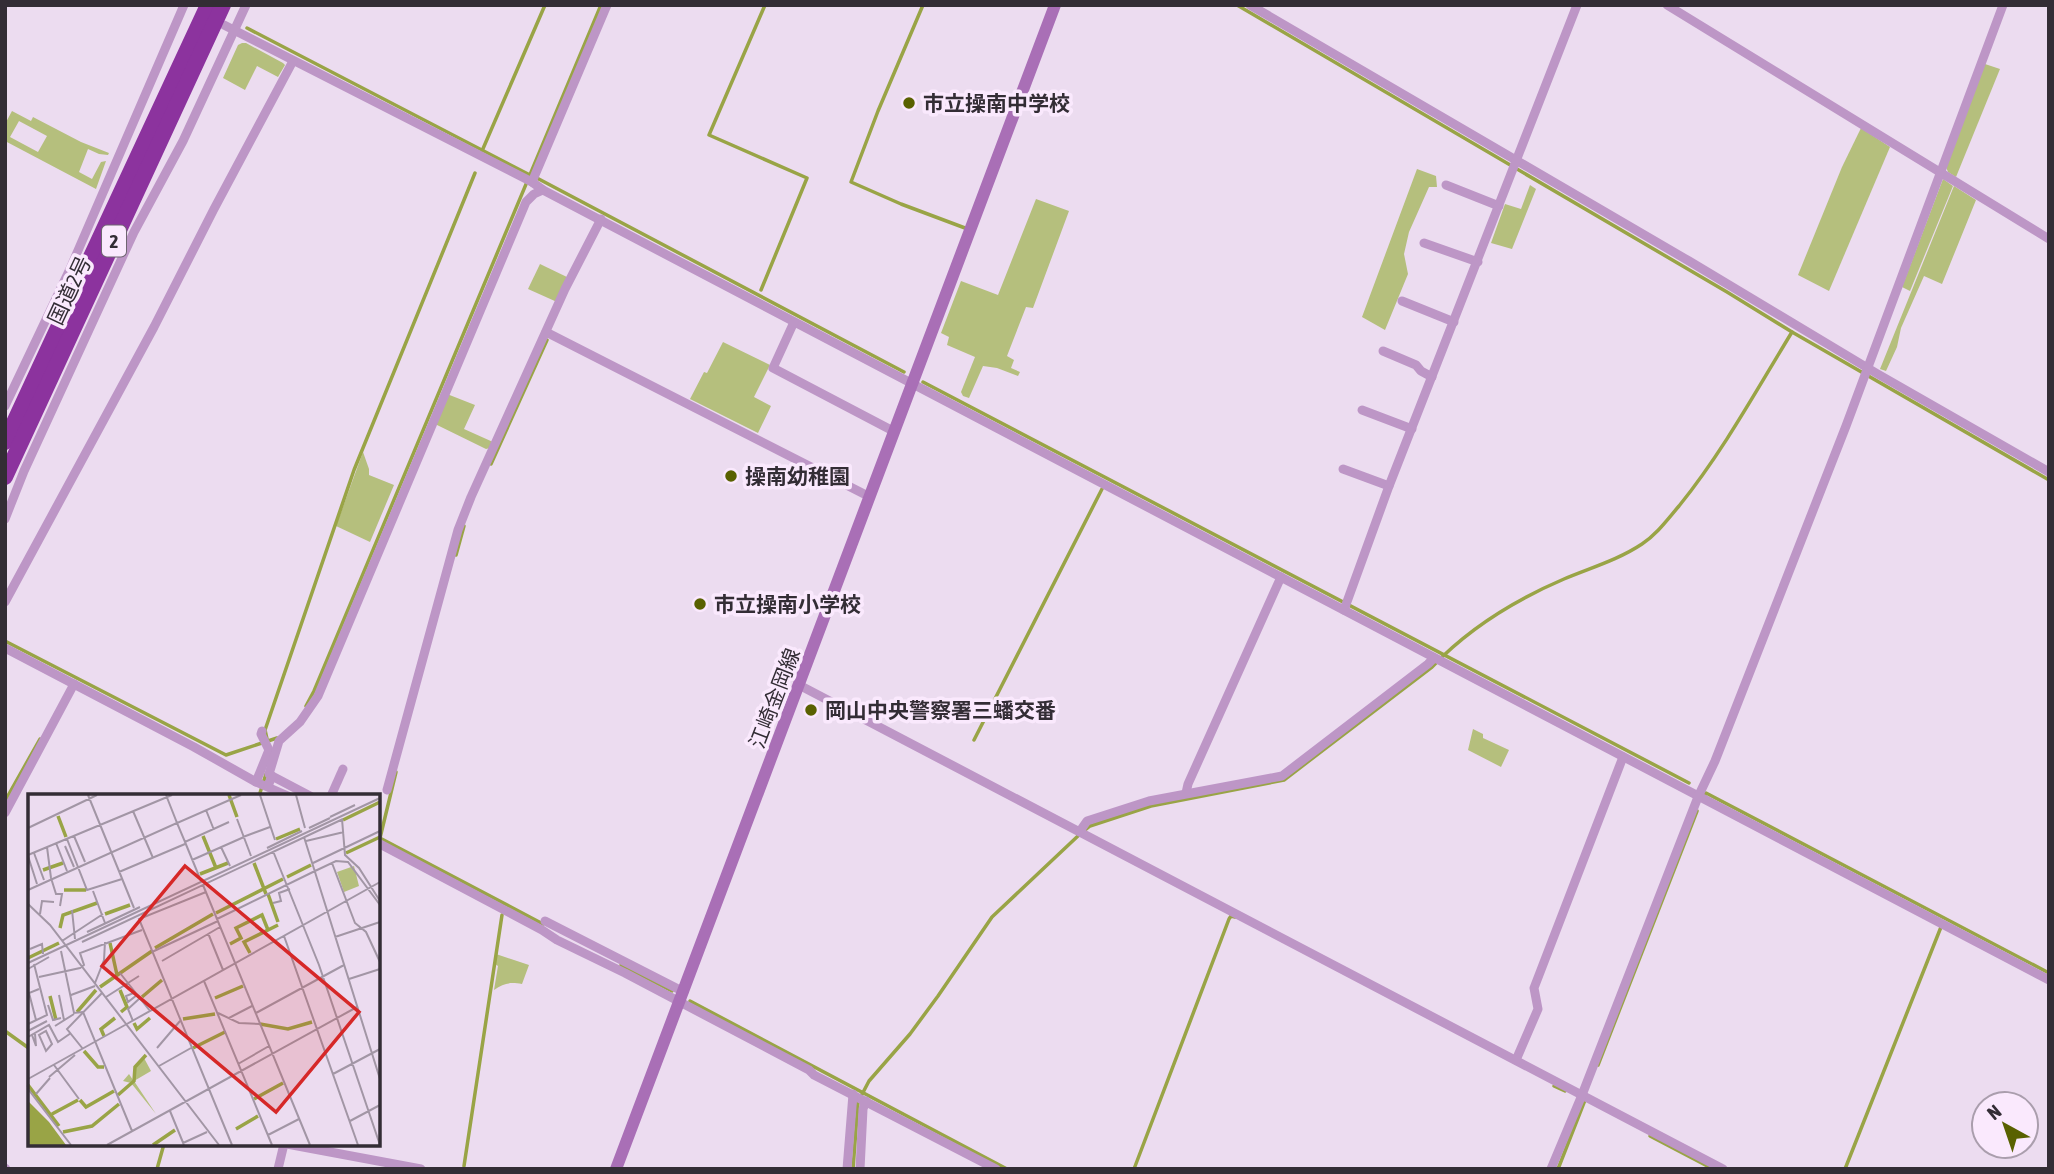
<svg xmlns="http://www.w3.org/2000/svg" width="2054" height="1174" font-family="'Asap Condensed','Noto Sans JP',sans-serif">
	<rect width="100%" height="100%" fill="#ecdcf0"/>
	<!-- green -->
	<g fill="#b5bf7d" fill-rule="evenodd">
		<path d="M242 43H246L283 63 285 65 278 77 257 66 245 90 223 78 238 45Z"/>
		<path d="M1985 64 2000 69 1956 177 1948 172 1946 167Z"/>
		<path d="M12 111 31 121 33 117 81 142 109 153 108 155 99 154 88 149 79 172 92 179 101 162 106 161 96 189 5 141V124ZM19 121 47 136 38 152 10 137Z"/>
		<path d="M1861 128 1890 147 1829 291 1798 275 1842 167Z"/>
		<path d="M1417 169 1436 176 1437 187H1429L1409 232 1404 254 1408 274 1385 330 1362 317Z"/>
		<path d="M1943 179 1953 186 1910 291 1902 287Z"/>
		<path d="M1530 185 1536 189 1512 249 1491 243 1505 204 1521 209Z"/>
		<path d="M1954 186 1976 200 1942 284 1924 276 1901 328 1897 347 1886 371 1880 369Z"/>
		<path d="M1036 199 1069 211 1033 308 1026 307 1007 356 1014 360 1011 368 1020 372 1018 376 997 368 983 366 969 398 963 396 961 392 975 357 947 345 949 337 941 333 961 281 998 295Z"/>
		<path d="M540 264 569 278 557 302 528 289Z"/>
		<path d="M723 342 770 365 754 397 771 406 758 433 690 399 704 372 707 373Z"/>
		<path d="M447 394 475 405 464 429 493 442 490 448 486 449 435 424Z"/>
		<path d="M363 452 369 469V475L394 485 370 542 336 526Z"/>
		<path d="M1473 729 1483 734V738L1509 750 1501 767 1468 750Z"/>
		<path d="M496 954 529 965 522 984C510 982 504 983 494 990L498 966 495 964Z"/>
	</g>
	<g fill="none" stroke-linecap="round" stroke-linejoin="round">
		<!-- stream -->
		<g stroke="#99a446" stroke-width="3.5">
			<path d="M923 5 878 111 851 182 901 204 965 228"/>
			<path d="M1237 5 1727 292 1792 332 2049 480"/>
			<path d="M247 28 528 174"/>
			<path d="M482 151 545 5"/>
			<path d="M535 177 904 372"/>
			<path d="M761 290 807 178 709 135 765 5"/>
			<path d="M923 382 1689 783"/>
			<path d="M491 464 547 340"/>
			<path d="M456 555 464 526"/>
			<path d="M5 641 226 755 277 738"/>
			<path d="M306 706 314 691 601 5"/>
			<path d="M267 739 265 730 354 470 475 173"/>
			<path d="M974 740 1102 489"/>
			<path d="M1705 795 1706 793 2049 973"/>
			<path d="M259 796 266 774"/>
			<path d="M5 801 40 739"/>
			<path d="M378 837 543 924"/>
			<path d="M380 838 396 772"/>
			<path d="M621 965 672 991"/>
			<path d="M690 1001 1007 1169"/>
			<path d="M5 1031 30 1049"/>
			<path d="M1598 1065 1697 811"/>
			<path d="M1554 1086 1565 1091"/>
			<path d="M1650 1136 1713 1169"/>
			<path d="M464 1166 502 915"/>
			<path d="M157 1169 164 1144"/>
			<path d="M853 1169 858 1102 869 1081 910 1034 938 996 992 917 1079 835 1090 826 1151 806 1284 780 1432 667C1469 628 1515 600 1564 579 1590 568 1618 560 1642 544 1657 534 1667 520 1679 506 1722 453 1756 391 1792 332"/>
			<path d="M1134 1169 1229 919 1231 916 1235 917"/>
			<path d="M1558 1169 1585 1100"/>
			<path d="M1845 1169 1941 927"/>
		</g>
		<!-- street -->
		<g stroke="#bd96c6" stroke-width="9">
			<path d="M1250 5 1689 261 1876 373 2049 472"/>
			<path d="M1667 5 2049 239"/>
			<path d="M224 25 532 182 543 190 2049 980"/>
			<path d="M532 182 607 5"/>
			<path d="M1446 185 1499 206"/>
			<path d="M1424 243 1478 262"/>
			<path d="M1402 301 1454 322"/>
			<path d="M794 322 773 368 895 432"/>
			<path d="M546 332 870 497"/>
			<path d="M1383 351 1416 365 1421 371 1432 377"/>
			<path d="M5 406 70 269 184 5"/>
			<path d="M1362 410 1412 429"/>
			<path d="M1343 469 1389 486"/>
			<path d="M5 519 24 471 134 232 183 141 246 5"/>
			<path d="M5 602 154 327 214 209 293 61"/>
			<path d="M1344 610 1389 486 1577 5"/>
			<path d="M5 648 194 747 256 782 288 796"/>
			<path d="M799 685 1723 1169"/>
			<path d="M272 776 310 796"/>
			<path d="M256 782 269 750 261 734 262 731"/>
			<path d="M268 786 272 776 269 774 279 741 300 722 318 696 526 202 534 194 543 190"/>
			<path d="M387 790 458 530 471 497 565 289 601 219"/>
			<path d="M1186 793 1188 784 1281 577"/>
			<path d="M331 796 343 769"/>
			<path d="M5 813 74 684"/>
			<path d="M1080 831 1087 821 1149 801 1282 776 1428 664 1434 658"/>
			<path d="M378 843 542 930 557 940 625 973 809 1070 814 1075 996 1169"/>
			<path d="M545 921 684 992"/>
			<path d="M1516 1060 1538 1009 1534 988 1623 757"/>
			<path d="M287 1144 421 1169"/>
			<path d="M5 1168 6 1169"/>
			<path d="M278 1169 284 1144"/>
			<path d="M847 1169 853 1094"/>
			<path d="M860 1169 863 1109 866 1101"/>
			<path d="M1551 1169 1582 1095 1698 797 1715 761 1846 426 2003 5"/>
		</g>
		<!-- secondary -->
		<path stroke="#a96fb6" stroke-width="12" d="M616 1169 1055 5"/>
		<!-- highway -->
		<g stroke="#8c339e" stroke-width="16">
			<path d="M5 442 208 5"/>
			<path d="M5 477 223 5"/>
		</g>
	</g>
	<!-- markers -->
	<g fill="#596100" stroke="#fae9fd" stroke-width="2.5">
		<circle cx="909" cy="103" r="7"/>
		<circle cx="731" cy="476" r="7"/>
		<circle cx="700" cy="604" r="7"/>
		<circle cx="811" cy="710" r="7"/>
	</g>
	<g text-anchor="middle" dominant-baseline="central" stroke-width="7" stroke-linejoin="round" paint-order="stroke">
		<!-- shield labels -->
		<rect fill="#fae9fd" stroke="#6f6571" stroke-width="2" x="102" y="225.5" width="24" height="31" rx="5"/>
		<g font-size="19" font-weight="bold" fill="#332d35">
			<text x="114" y="241">2</text>
		</g>
		<!-- poi labels -->
		<g font-size="21" font-weight="bold" fill="#332d35" stroke="#fae9fd" text-anchor="start">
			<text x="923" y="103">市立操南中学校</text>
			<text x="745" y="476">操南幼稚園</text>
			<text x="714" y="604">市立操南小学校</text>
			<text x="825" y="710">岡山中央警察署三蟠交番</text>
		</g>
		<!-- street labels -->
		<g font-size="21" fill="#332d35" stroke="#fae9fd">
			<text transform="translate(69 290) rotate(-65)">国道2号</text>
			<text transform="translate(774 698) rotate(-69)">江崎金岡線</text>
		</g>
	</g>
	<!-- overview -->
	<g transform="translate(28 794)">
		<rect width="352" height="352" fill="#ecdcf0"/>
		<path d="M326 72 331 92 316 98 309 78ZM116 264 123 277 106 287 128 320 103 289 95 287 101 280 105 286 106 275Z" fill="#b5bf7d"/>
		<path d="M0 307 21 328 38 351H0Z" fill="#99a446"/>
		<path fill="none" stroke="#99a446" stroke-width="3.5" d="M201 1 209 23M30 22 38 43M315 26 352 8M175 42 188 74M248 45 272 35M318 59 352 43M226 69 238 100M15 76 35 69M172 80 200 69M259 83 283 71M36 96H58M240 100 250 128M188 119 255 85M77 120 102 111M32 134 35 121 69 109M82 149 89 181M202 150 213 144 208 134 234 121 240 136M127 154 185 120M222 159 216 148 250 131M0 164 31 149M72 193 124 157M92 196 99 213 93 218M22 202 28 226M114 203 134 186M187 204 215 192M49 218 68 196M155 225 187 220M106 229 109 235 122 224M232 230 260 235 284 228M76 242 73 235 87 224M165 254 197 238M56 257 70 273H76M0 291 31 332M90 301 106 287 107 273 118 261M226 305 255 289M52 306 58 313 86 297M24 320 50 306M208 335 230 322M35 338 64 332 91 310M125 351 147 336"/>
		<path fill="none" stroke="#a296a5" stroke-width="2" d="M60 1 106 114M232 1 247 46M268 1 277 34M178 16 186 36M105 17 125 64M302 23 327 11M209 25 223 62M314 25 317 61 331 74 352 107M201 28 157 48 149 29 213 1M0 34 69 1M281 34 302 24M46 42 57 68M215 43 242 33M276 43 352 285M39 45 59 96 94 85M278 47 316 38M157 48 173 87M28 49 39 77M37 52 46 73M19 53 23 84M193 53 202 72M239 54 274 37M245 57 291 171 352 351M6 59 16 86M0 61 144 1M0 62 9 90M164 66 216 43M285 69 352 37M304 69 327 129 338 138 352 168M287 77 308 67 320 68 352 111M91 78 157 50M23 84 28 100H34L32 112M175 91 282 351M0 96 149 29 138 1M65 97 77 129M178 98 111 125 204 351M245 109 253 107 251 99 262 95M0 110 22 131 191 351M44 116 47 145M12 120 14 107 26 108M189 125 287 77M59 138 112 113M180 139 195 176M256 142 330 351M307 143 352 128M34 147 75 120M54 148 315 25M2 155 14 150 15 160M33 157 46 219 55 218M124 158 190 127M134 167 192 133M0 169 352 4M0 175 21 163M92 179 122 217M11 183 52 174 56 171 52 159 114 136M321 185 352 175M176 187 244 351M67 189 76 166 77 148M108 198 98 202 100 208 109 201M31 201 36 226M43 201 67 192M78 203 111 182M20 211 25 226 33 224M55 218 104 337M190 219 211 229 232 230M228 219 316 171M201 224 224 212M8 226 1 199 11 195M105 227 100 215 112 204M0 230 19 221 6 170M97 231 352 88M27 232 46 220M0 237 19 227M18 237 24 250 18 257 11 241ZM4 241 8 252 7 240M0 243 21 231 30 248 43 239M129 254 152 227M55 255 39 235 74 199M210 270 241 252M26 271 51 305M131 272 163 254M305 280 352 255M21 283 47 261M0 285 97 231M0 295 43 351M8 300 22 284M142 317 156 351M322 327 352 311M240 341 271 325M155 349 179 338M79 351 329 213"/>
		<path fill="#d62828" fill-opacity="0.15" stroke="#d62828" stroke-width="3.5" d="M157 72 331 218 248 318 74 172Z"/>
		<rect width="352" height="352" fill="none" stroke="#332d35" stroke-width="3.5"/>
	</g>
	<!-- border -->
	<rect width="2054" height="1174" fill="none" stroke="#332d35" stroke-width="14"/>
	<!-- north arrow -->
	<g transform="translate(2005 1125) rotate(320)"><circle r="33" fill="#fae9fd" stroke="#aa9ead" stroke-width="2"/>
	<path d="M0-5L12 26L0 18L-12 26Z" fill="#596100"/>
	<text y="-10" font-size="19" font-weight="bold" text-anchor="middle" fill="#332d35">N</text>
	</g>
</svg>
